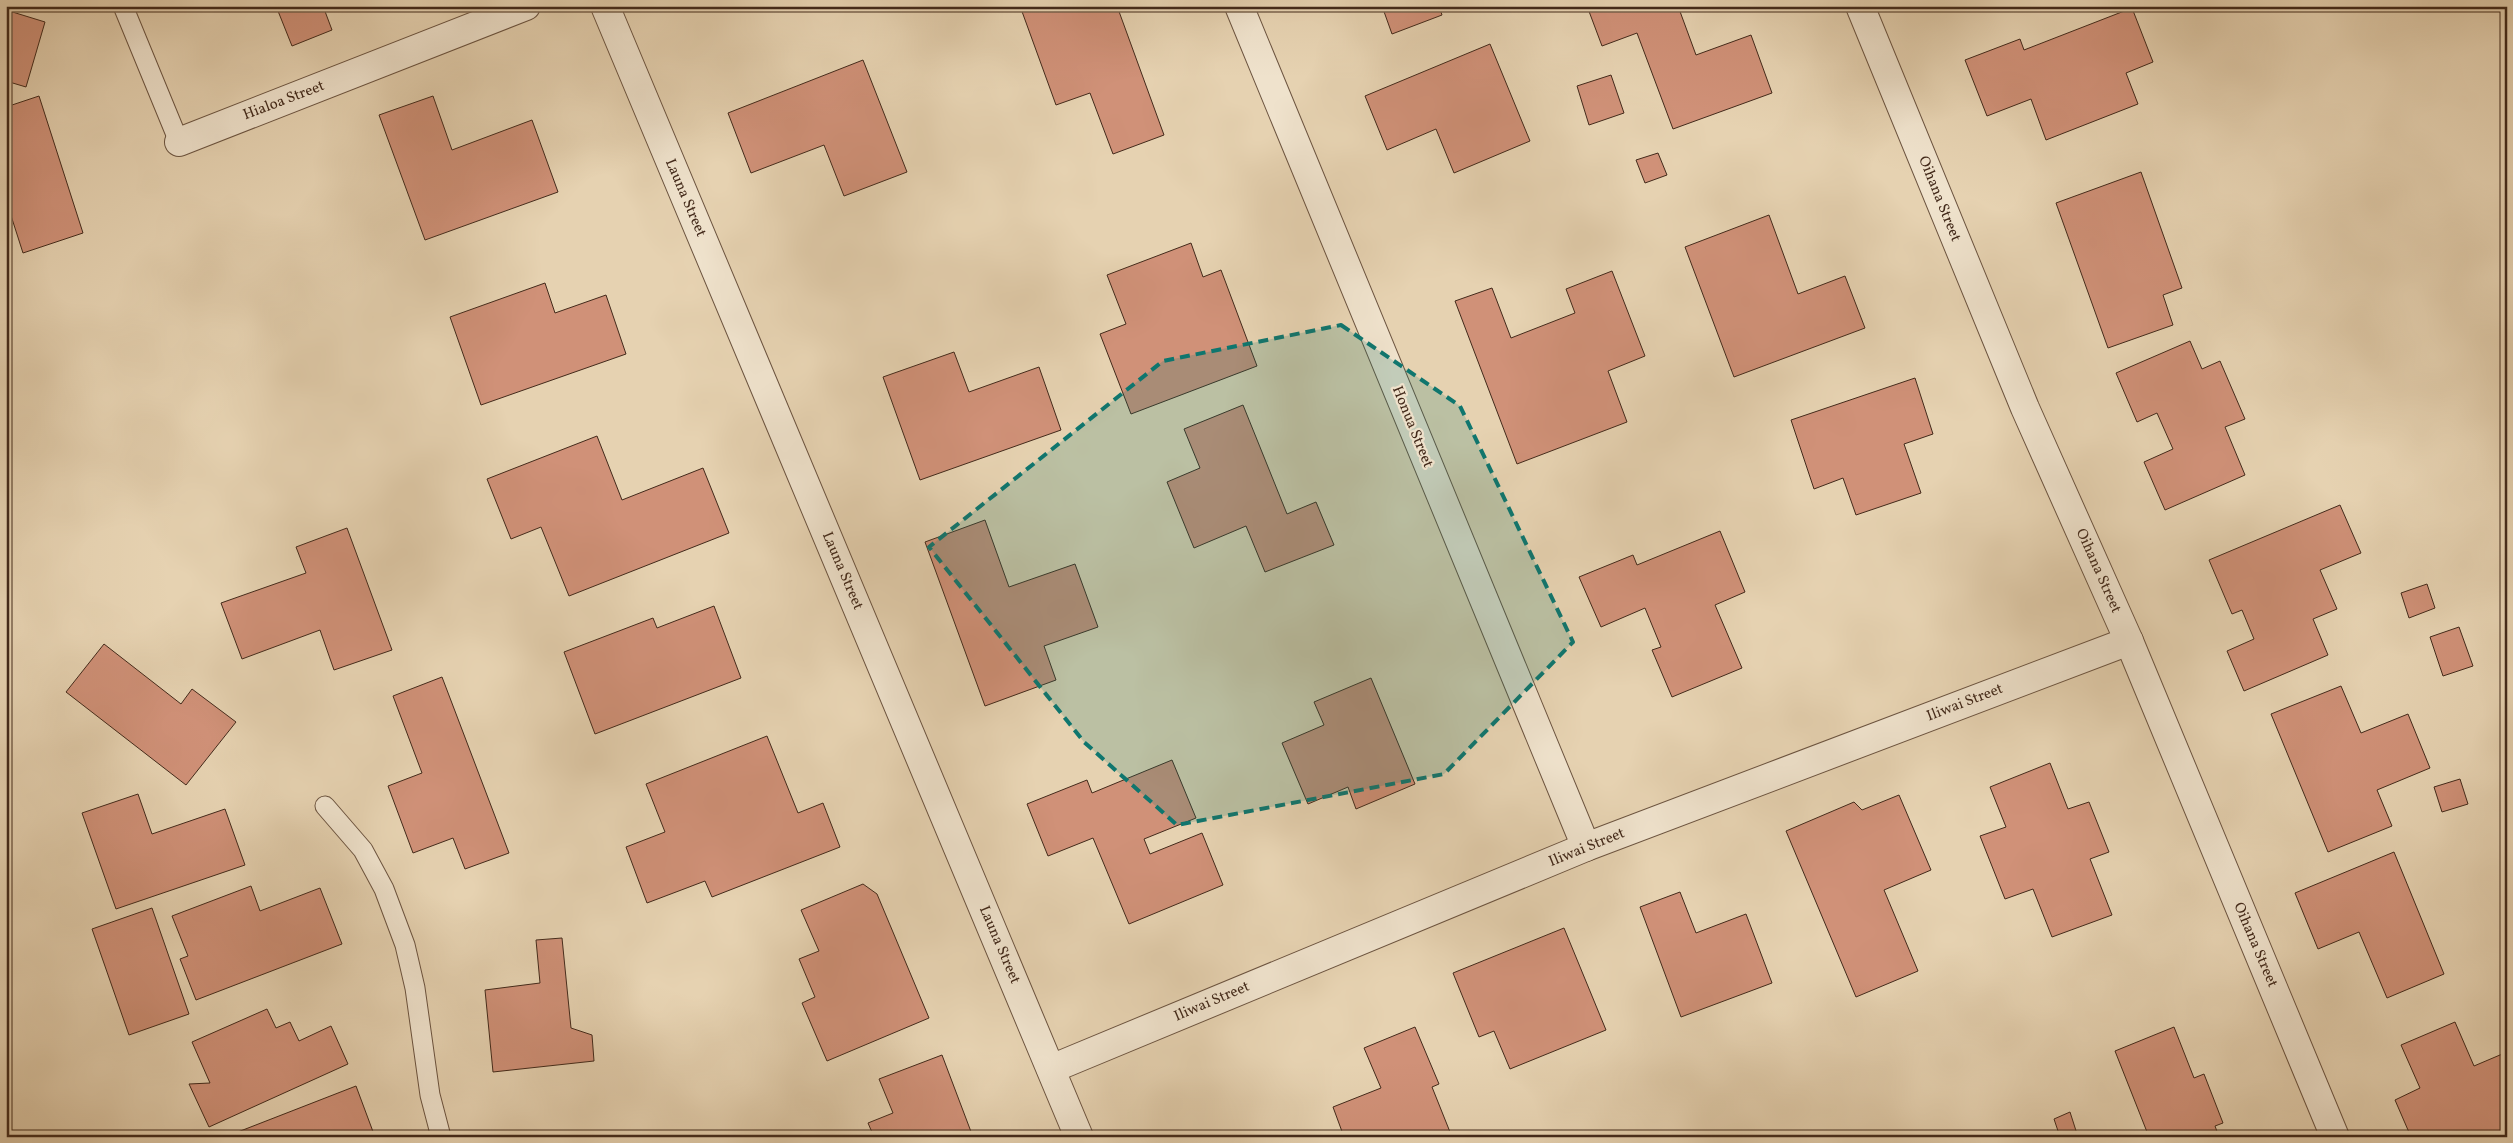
<svg xmlns="http://www.w3.org/2000/svg" width="2513" height="1143" font-family="Vollkorn,serif">
	<rect width="100%" height="100%" fill="#e6d2b1"/>
	<filter id="stains"><feTurbulence type="fractalNoise" baseFrequency=".004" numOctaves="4"/><feColorMatrix values="0 0 0 0 .2 0 0 0 0 .09 0 0 0 0 .02 0 0 0 .5 -.17"/></filter>
	<radialGradient id="worn" r=".72"><stop offset=".6" stop-color="#630" stop-opacity="0"/><stop offset="1" stop-color="#630" stop-opacity=".3"/></radialGradient>
	<!-- building -->
	<g fill="#d09178" stroke="#432a1b">
		<path d="M276 6H323L332 30 292 46Z"/>
		<path d="M1020 6H1117L1164 135 1113 154 1090 93 1056 105Z"/>
		<path d="M1382 6H1439L1442 15 1392 34Z"/>
		<path d="M1587 6H1678L1696 55 1751 35 1772 93 1673 129 1637 33 1602 46Z"/>
		<path d="M2132 8 2153 62 2126 73 2138 104 2046 140 2031 99 1987 116 1965 60 2020 39 2024 50Z"/>
		<path d="M6 10 45 22 26 87 6 81Z"/>
		<path d="M1490 44 1530 141 1454 173 1436 129 1387 150 1365 96Z"/>
		<path d="M863 60 907 172 844 196 824 145 751 173 728 113Z"/>
		<path d="M1611 75 1624 113 1589 125 1577 86Z"/>
		<path d="M39 96 83 233 23 253 6 200V107Z"/>
		<path d="M433 96 452 150 532 120 558 192 425 240 379 115Z"/>
		<path d="M1658 153 1667 175 1645 183 1636 160Z"/>
		<path d="M2141 172 2182 288 2163 295 2173 325 2108 348 2056 203Z"/>
		<path d="M1769 215 1798 294 1845 276 1865 328 1734 377 1685 247Z"/>
		<path d="M1191 243 1203 277 1221 270 1257 366 1131 414 1100 334 1126 324 1107 275Z"/>
		<path d="M1612 271 1645 356 1608 371 1627 422 1517 464 1455 301 1492 288 1511 338 1575 313 1566 289Z"/>
		<path d="M545 283 555 313 606 295 626 354 481 405 450 317Z"/>
		<path d="M2190 341 2202 369 2220 361 2245 419 2225 427 2245 475 2165 510 2144 462 2173 449 2157 413 2137 422 2116 373Z"/>
		<path d="M954 352 969 392 1039 367 1061 430 920 480 883 377Z"/>
		<path d="M1915 378 1933 434 1904 444 1921 493 1856 515 1843 478 1814 489 1791 420Z"/>
		<path d="M1243 405 1287 514 1316 502 1334 545 1265 572 1246 526 1194 548 1167 482 1200 468 1184 429Z"/>
		<path d="M597 436 622 500 703 468 729 533 569 596 541 527 511 539 487 479Z"/>
		<path d="M2340 505 2361 553 2320 570 2337 609 2313 619 2328 655 2244 691 2227 651 2254 639 2242 610 2232 614 2209 560Z"/>
		<path d="M985 520 1009 587 1075 564 1098 627 1044 646 1056 680 985 706 925 542Z"/>
		<path d="M347 528 392 650 334 670 320 630 242 659 221 603 306 573 296 547Z"/>
		<path d="M1720 531 1745 592 1715 605 1742 668 1672 697 1652 650 1661 647 1645 608 1601 627 1579 577 1633 555 1637 565Z"/>
		<path d="M2427 584 2435 608 2409 618 2401 593Z"/>
		<path d="M714 606 741 678 595 734 564 652 653 618 657 628Z"/>
		<path d="M2459 627 2473 666 2443 676 2430 637Z"/>
		<path d="M104 644 181 704 192 689 236 722 186 785 66 692Z"/>
		<path d="M442 677 509 853 465 869 453 838 413 853 388 786 422 773 393 696Z"/>
		<path d="M1371 678 1415 784 1356 809 1348 787 1308 804 1282 743 1324 725 1314 702Z"/>
		<path d="M2341 686 2361 733 2408 714 2430 768 2377 790 2392 826 2328 852 2271 714Z"/>
		<path d="M767 736 798 813 823 803 840 847 712 897 705 881 647 903 626 847 665 832 646 784Z"/>
		<path d="M1172 760 1196 818 1144 839 1150 854 1202 833 1223 885 1129 924 1093 838 1048 856 1027 804 1087 780 1092 793Z"/>
		<path d="M2050 763 2068 809 2089 802 2109 852 2090 859 2112 915 2052 937 2033 889 2005 899 1980 836 2006 827 1990 787Z"/>
		<path d="M2460 779 2468 804 2442 812 2434 787Z"/>
		<path d="M138 794 152 834 225 809 245 865 116 909 82 813Z"/>
		<path d="M1899 795 1931 870 1884 890 1918 971 1856 997 1786 831 1854 802 1862 810Z"/>
		<path d="M2394 852 2444 974 2387 998 2359 932 2318 949 2295 893Z"/>
		<path d="M863 884 877 894 929 1018 827 1061 802 1003 815 997 799 959 819 951 801 910Z"/>
		<path d="M251 886 260 911 320 888 342 944 196 1000 180 959 188 956 172 916Z"/>
		<path d="M1680 892 1696 933 1746 914 1772 983 1681 1017 1640 907Z"/>
		<path d="M152 908 189 1014 129 1035 92 929Z"/>
		<path d="M1564 928 1606 1030 1510 1069 1494 1031 1479 1037 1453 973Z"/>
		<path d="M562 938 571 1028 592 1035 594 1061 493 1072 485 990 540 983 536 940Z"/>
		<path d="M267 1009 276 1028 290 1022 299 1041 331 1026 348 1064 209 1127 189 1084 210 1083 192 1042Z"/>
		<path d="M2455 1022 2474 1066 2507 1052V1115L2505 1116 2507 1128 2486 1137H2411L2395 1100 2420 1088 2401 1045Z"/>
		<path d="M1415 1027 1439 1084 1432 1087 1452 1137H1344L1333 1107 1381 1088 1364 1048Z"/>
		<path d="M2174 1027 2194 1078 2204 1074 2223 1123 2215 1126 2219 1137H2149L2115 1051Z"/>
		<path d="M942 1055 973 1137H874L868 1123 893 1113 879 1079Z"/>
		<path d="M356 1086 375 1137H225Z"/>
		<path d="M2070 1112 2078 1137H2060L2054 1119Z"/>
	</g>
	<g fill="none" stroke-linecap="round" stroke-linejoin="round">
		<!-- lane casing -->
		<g stroke="#6c5440" stroke-width="21">
			<g id="lane">
				<path d="M123 6 179 142"/>
				<path d="M325 806 363 850 384 889 405 945 415 988 430 1095 441 1137"/>
			</g>
		</g>
		<!-- street casing -->
		<g stroke="#6c5440" stroke-width="30">
			<g id="street">
				<path d="M605 6 1079 1137"/>
				<path d="M1239 6 1586 847"/>
				<path d="M1860 6 2025 408 2129 641 2335 1137"/>
				<path d="M179 142 526 6"/>
				<path d="M1051 1069 1586 847 2129 641"/>
			</g>
		</g>
		<!-- lane -->
		<use href="#lane" stroke="#efe2cc" stroke-width="19"/>
		<!-- street -->
		<use href="#street" stroke="#efe2cc" stroke-width="28"/>
	</g>
	<!-- marked area -->
	<path fill="#0f766e" fill-opacity="0.2" stroke="#0f766e" stroke-width="4" stroke-dasharray="10 6" stroke-linejoin="round" d="M1341 325 1460 406 1573 642 1444 774 1177 825 1084 742 929 547 1163 361Z"/>
	<g text-anchor="middle" dominant-baseline="central" stroke-width="4.5" stroke-linejoin="round" paint-order="stroke">
		<!-- street labels -->
		<g font-size="15" fill="#432a1b" stroke="#efe2cc">
			<text transform="translate(284 101) rotate(-21)">Hialoa Street</text>
			<text transform="translate(685 198) rotate(67)">Launa Street</text>
			<text transform="translate(1939 199) rotate(68)">Oihana Street</text>
			<text transform="translate(1412 427) rotate(68)">Honua Street</text>
			<text transform="translate(842 571) rotate(67)">Launa Street</text>
			<text transform="translate(2098 571) rotate(66)">Oihana Street</text>
			<text transform="translate(1965 703) rotate(-21)">Iliwai Street</text>
			<text transform="translate(1587 848) rotate(-22)">Iliwai Street</text>
			<text transform="translate(999 945) rotate(67)">Launa Street</text>
			<text transform="translate(2255 945) rotate(67)">Oihana Street</text>
			<text transform="translate(1212 1002) rotate(-23)">Iliwai Street</text>
		</g>
	</g>
	<!-- margin -->
	<rect width="2513" height="1143" fill="none" stroke="#e6d2b1" stroke-width="25"/>
	<rect x="8" y="8" width="2498" height="1128" fill="none" stroke="#432a1b" stroke-width="2.5"/>
	<rect x="12" y="12" width="2488" height="1118" fill="none" stroke="#432a1b"/>
	<rect width="100%" height="100%" filter="url(#stains)"/>
	<rect width="100%" height="100%" fill="url(#worn)"/>
</svg>
